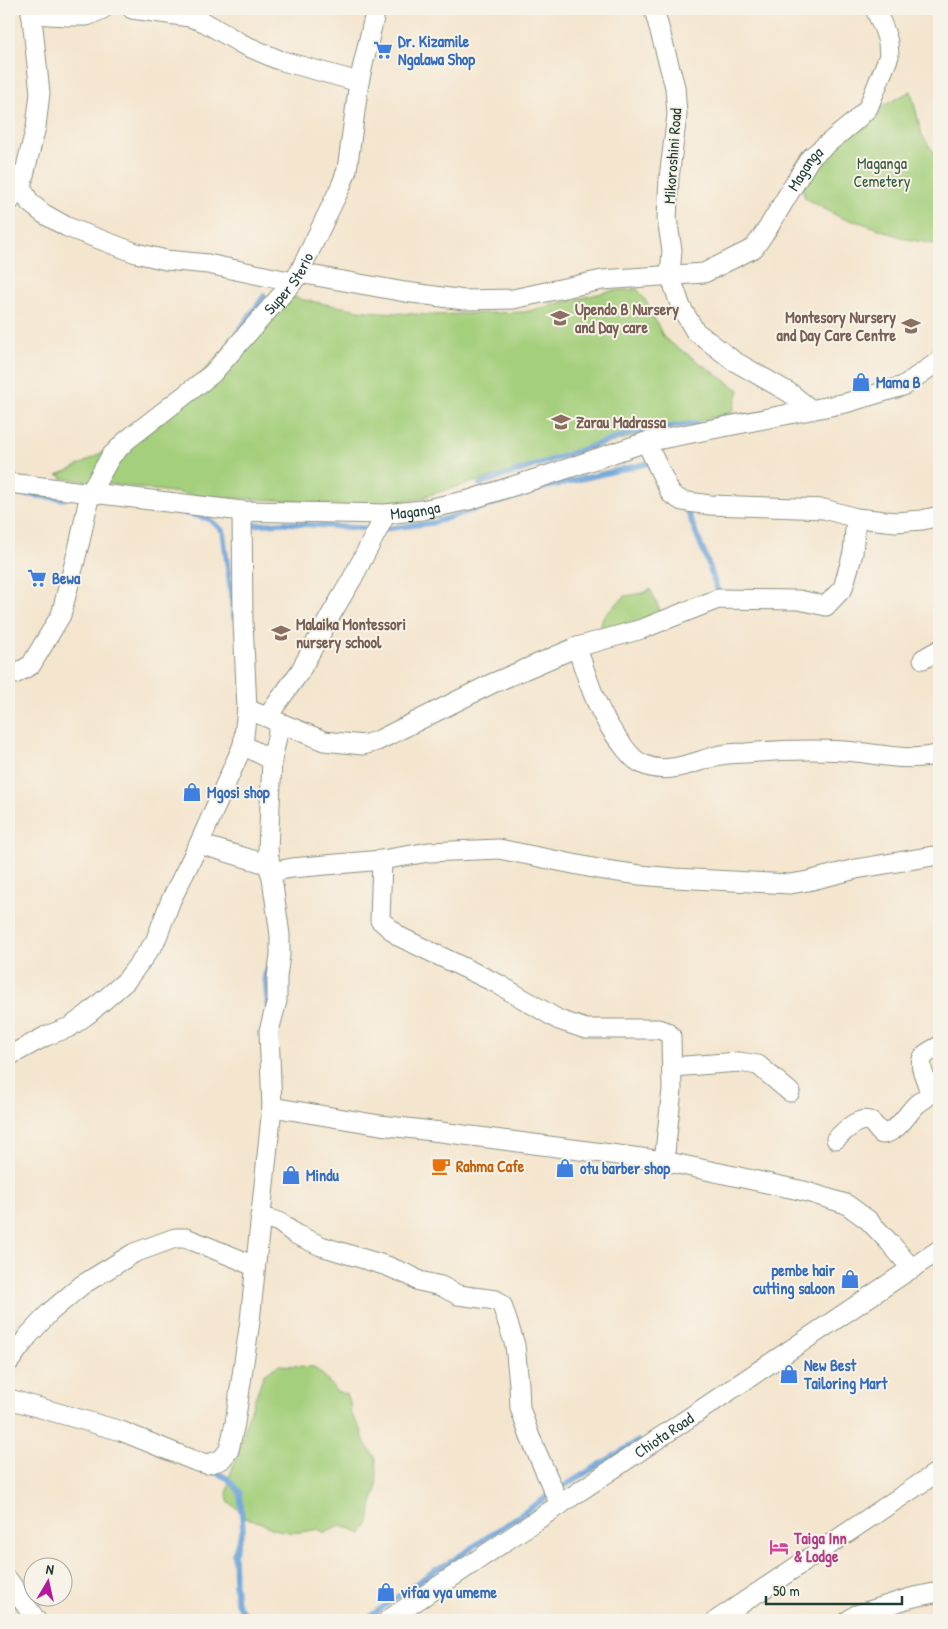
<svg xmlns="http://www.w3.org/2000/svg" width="948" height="1629" font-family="'Patrick Hand',sans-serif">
	<rect width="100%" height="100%" fill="#f7f3e8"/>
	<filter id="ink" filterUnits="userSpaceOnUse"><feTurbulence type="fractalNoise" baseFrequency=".02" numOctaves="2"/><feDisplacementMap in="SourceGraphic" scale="10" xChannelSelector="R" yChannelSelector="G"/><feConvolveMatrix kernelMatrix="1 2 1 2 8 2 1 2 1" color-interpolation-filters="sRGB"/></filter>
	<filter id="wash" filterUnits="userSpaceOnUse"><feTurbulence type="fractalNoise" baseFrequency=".0096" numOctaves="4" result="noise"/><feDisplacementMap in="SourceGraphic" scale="20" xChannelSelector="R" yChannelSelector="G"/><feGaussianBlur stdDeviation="1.12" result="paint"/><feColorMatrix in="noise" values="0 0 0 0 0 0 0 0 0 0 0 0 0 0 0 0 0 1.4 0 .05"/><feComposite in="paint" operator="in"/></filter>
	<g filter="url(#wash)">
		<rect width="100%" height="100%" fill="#f4e5ce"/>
		<!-- green -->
		<g fill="#a4cf7b" stroke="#628658">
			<path d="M911 91 922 135 939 160V245L906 239 862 223 841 218 805 198 802 186 806 171 850 129 881 107Z"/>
			<path d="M637 289 646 301 664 338 739 390 732 413 624 439 425 496V498L406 501 345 506 296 501 210 497 61 478 62 476 57 475 72 469 115 445 173 404 277 292 304 300 365 311 429 315 524 312 610 291Z"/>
			<path d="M650 589 663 617 595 639 604 616 625 596 644 593Z"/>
			<path d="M279 1365 314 1367 325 1377 336 1391 346 1394 351 1406 350 1412 361 1430 365 1443 376 1458 377 1474 376 1492 372 1503 369 1523 362 1534 342 1525 325 1533 318 1529C302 1533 287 1534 271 1528 261 1523 257 1520 245 1518L238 1509 229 1503 227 1495 230 1475 240 1447 246 1423 264 1374Z"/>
		</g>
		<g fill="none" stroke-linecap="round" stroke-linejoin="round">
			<!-- stream -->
			<g stroke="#6aa3d9" stroke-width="5.5">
				<path d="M237 333 264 296"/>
				<path d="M480 484 631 433 696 423"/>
				<path d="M9 492 64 499"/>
				<path d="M683 506 686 508 707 560 719 594 716 595"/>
				<path d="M185 513 209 519 223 531 234 617"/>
				<path d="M249 525 284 523 374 529"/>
				<path d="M384 529 432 523 547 487 649 463 652 466"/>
				<path d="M268 1007 265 976 271 960"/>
				<path d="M756 1362 787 1341"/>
				<path d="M209 1469 227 1478 240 1492 243 1529 234 1554 235 1586 237 1603 249 1620"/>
				<path d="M372 1615 435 1570 449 1563 554 1492 638 1441"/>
			</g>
		</g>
	</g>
	<g filter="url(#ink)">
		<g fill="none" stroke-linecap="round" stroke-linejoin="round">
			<!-- minor casing -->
			<g stroke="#8a9181" stroke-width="21">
				<g id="minor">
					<path d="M132 9 190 17 204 22 242 44 279 60 359 82"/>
					<path d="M654 9 675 87 677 115 669 178 667 219 672 250 670 275 681 307 695 331 734 361 790 393 810 409"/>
					<path d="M31 14 68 16H87L103 9"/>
					<path d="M9 173 21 187 30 203 44 214 67 227 136 253 166 260 208 264 293 282"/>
					<path d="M9 202 21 187 36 127 40 93 31 9"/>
					<path id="s1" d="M299 273 405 292 464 300 513 299 602 280 704 273 754 248 768 228 810 158 855 121 868 108 889 56 888 42 884 29 875 9"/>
					<path d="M646 442 671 494 682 501 688 502 710 505 824 509 856 518 896 522 922 520 939 516"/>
					<path id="s2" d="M9 483 242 511 386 514 422 510 469 500 548 475 646 442 846 403 903 386 939 361"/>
					<path d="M577 647C588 681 598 715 621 743 626 750 632 758 639 762 663 777 691 763 716 756 725 754 736 753 746 753 779 750 812 749 845 751 877 753 908 763 939 754"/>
					<path d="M923 659 939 650"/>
					<path id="s3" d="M9 674H15L31 665 61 615 80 541 90 493 111 456 127 440 212 374 293 282 299 273 341 186 347 170 359 82 376 9"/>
					<path d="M247 709 324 741 363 745 377 741 491 684 577 647 642 629 718 599 799 600 826 606 843 588 853 553 856 518"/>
					<path d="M267 717 299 673 332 613 352 579 386 514"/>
					<path d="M272 760 280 723"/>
					<path d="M199 844 270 865"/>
					<path d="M382 860 380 920 400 937 498 984 559 1020 586 1029H658L667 1032 671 1036 672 1090 664 1161"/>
					<path d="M270 872 292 868 382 860 429 852 499 849 598 869 640 875 675 878 790 884 808 881 856 869 939 855"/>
					<path d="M9 1056 46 1036 70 1027 88 1014 126 981 155 942 171 900 199 844 243 745 247 709 243 621 242 511"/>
					<path d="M672 1067 739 1062 758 1065 790 1092"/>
					<path d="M272 1107 380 1125 441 1132 664 1161 804 1191 846 1204 868 1220 890 1243 912 1269"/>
					<path d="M836 1139C844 1132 859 1115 871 1122 875 1125 878 1131 882 1134 898 1132 906 1115 916 1105 920 1101 925 1099 929 1095 931 1083 914 1065 925 1055 929 1051 935 1049 939 1046"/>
					<path d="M260 1216 279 1222 295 1234 321 1246 387 1266 411 1276 419 1281 441 1286 458 1295 496 1300 502 1305 515 1345 519 1384 520 1408 530 1437 560 1505"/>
					<path d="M9 1362 28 1336 50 1312 82 1285 134 1253 175 1238H186L236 1258 255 1267"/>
					<path d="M9 1399 121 1431 195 1461 207 1464 221 1460 229 1450 235 1423 250 1321 272 1107 269 1031 277 1001V977L280 955V935L268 850 272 760 243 745"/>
					<path d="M9 1581 36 1620"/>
					<path id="s4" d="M388 1620 939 1250"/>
					<path d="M717 1620 939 1471"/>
					<path d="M849 1620 856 1615 910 1598 939 1592"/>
				</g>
			</g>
			<!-- minor -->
			<use href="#minor" stroke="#fff" stroke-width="19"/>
		</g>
	</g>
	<!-- icons -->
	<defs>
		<g id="supermarket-bare" transform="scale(1.5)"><path d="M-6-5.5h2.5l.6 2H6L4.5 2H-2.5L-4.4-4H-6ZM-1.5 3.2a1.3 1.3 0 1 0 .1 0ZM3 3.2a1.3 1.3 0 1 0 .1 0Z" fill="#3f7fe0" stroke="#f7f3e8" stroke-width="2.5" paint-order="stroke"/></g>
		<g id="school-bare" transform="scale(1.5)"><path d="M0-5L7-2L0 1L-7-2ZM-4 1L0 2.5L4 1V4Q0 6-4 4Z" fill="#8d6e63" stroke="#f7f3e8" stroke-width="2.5" paint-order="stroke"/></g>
		<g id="shop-bare" transform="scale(1.5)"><path d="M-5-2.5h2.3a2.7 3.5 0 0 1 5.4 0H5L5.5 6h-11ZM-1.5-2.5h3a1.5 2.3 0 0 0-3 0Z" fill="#3f7fe0" stroke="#f7f3e8" stroke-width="2.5" paint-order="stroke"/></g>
		<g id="cafe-bare" transform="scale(1.5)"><path d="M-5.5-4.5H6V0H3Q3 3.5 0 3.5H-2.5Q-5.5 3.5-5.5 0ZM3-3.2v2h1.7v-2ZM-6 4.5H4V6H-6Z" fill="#e8710a" stroke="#f7f3e8" stroke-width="2.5" paint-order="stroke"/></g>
		<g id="hotel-bare" transform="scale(1.5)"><path d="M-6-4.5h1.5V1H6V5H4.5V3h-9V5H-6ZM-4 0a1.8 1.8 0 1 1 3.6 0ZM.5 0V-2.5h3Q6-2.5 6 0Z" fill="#d1479c" stroke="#f7f3e8" stroke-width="2.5" paint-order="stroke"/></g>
	</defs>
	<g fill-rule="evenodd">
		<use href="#supermarket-bare" x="383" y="50"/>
		<use href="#school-bare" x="560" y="318"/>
		<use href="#school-bare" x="911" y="326"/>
		<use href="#shop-bare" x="861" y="382"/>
		<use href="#school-bare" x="561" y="422"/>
		<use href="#supermarket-bare" x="37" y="578"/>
		<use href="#school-bare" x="281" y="633"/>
		<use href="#shop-bare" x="192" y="792"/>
		<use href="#cafe-bare" x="441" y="1166"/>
		<use href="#shop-bare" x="565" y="1168"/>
		<use href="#shop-bare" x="291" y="1175"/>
		<use href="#shop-bare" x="850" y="1279"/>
		<use href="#shop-bare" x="789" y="1374"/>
		<use href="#hotel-bare" x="779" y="1547"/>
		<use href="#shop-bare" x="386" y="1592"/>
	</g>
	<g text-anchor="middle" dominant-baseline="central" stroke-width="4" stroke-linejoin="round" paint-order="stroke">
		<!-- shop labels -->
		<g font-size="16" font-weight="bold" fill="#366cbe" stroke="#f7f3e8" text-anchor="start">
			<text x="398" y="41">Dr. Kizamile<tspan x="398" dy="18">Ngalawa Shop</tspan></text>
			<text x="876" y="382">Mama B</text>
			<text x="52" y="578">Bewa</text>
			<text x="207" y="792">Mgosi shop</text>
			<text x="580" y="1168">otu barber shop</text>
			<text x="306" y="1175">Mindu</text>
			<text x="835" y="1270" text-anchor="end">pembe hair<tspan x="835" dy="18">cutting saloon</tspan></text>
			<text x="804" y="1365">New Best<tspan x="804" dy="18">Tailoring Mart</tspan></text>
			<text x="401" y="1592">vifaa vya umeme</text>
		</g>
		<!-- street labels -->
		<g font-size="16" fill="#1f3d34" stroke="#f7f3e8">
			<text transform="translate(672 156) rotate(-86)">Mikoroshini Road</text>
			<text stroke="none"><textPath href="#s1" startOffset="560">Maganga</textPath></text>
			<text stroke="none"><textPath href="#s3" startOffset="500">Super Sterio</textPath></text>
			<text stroke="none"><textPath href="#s2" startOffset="408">Maganga</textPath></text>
			<text stroke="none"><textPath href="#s4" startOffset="332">Chiota Road</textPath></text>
		</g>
		<!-- park labels -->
		<g font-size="16" fill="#3a5a42" stroke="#f7f3e8">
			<text x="882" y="163">Maganga<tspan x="882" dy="18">Cemetery</tspan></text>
		</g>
		<!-- education labels -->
		<g font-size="16" font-weight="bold" fill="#785e54" stroke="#f7f3e8" text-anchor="start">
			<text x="575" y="309">Upendo B Nursery<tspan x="575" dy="18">and Day care</tspan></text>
			<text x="896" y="317" text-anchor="end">Montesory Nursery<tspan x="896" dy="18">and Day Care Centre</tspan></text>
			<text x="576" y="422">Zarau Madrassa</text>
			<text x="296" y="624">Malaika Montessori<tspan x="296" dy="18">nursery school</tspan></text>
		</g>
		<!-- food labels -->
		<g font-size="16" font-weight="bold" fill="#c56008" stroke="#f7f3e8" text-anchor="start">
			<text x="456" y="1166">Rahma Cafe</text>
		</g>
		<!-- hotel labels -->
		<g font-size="16" font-weight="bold" fill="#b23c85" stroke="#f7f3e8" text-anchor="start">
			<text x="794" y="1538">Taiga Inn<tspan x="794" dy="18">&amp; Lodge</tspan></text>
		</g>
	</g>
	<!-- margin -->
	<rect width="948" height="1629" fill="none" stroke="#f7f3e8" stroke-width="30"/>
	<!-- north arrow -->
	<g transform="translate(48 1582) rotate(9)"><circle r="24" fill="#f7f3e8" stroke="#a1aaa0"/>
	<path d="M0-4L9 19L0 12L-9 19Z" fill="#b5179e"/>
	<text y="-8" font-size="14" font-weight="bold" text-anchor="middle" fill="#1f3d34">N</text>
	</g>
	<!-- scale -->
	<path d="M766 1596v8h136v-8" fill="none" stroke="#1f3d34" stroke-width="2.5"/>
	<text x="773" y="1596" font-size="15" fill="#1f3d34" stroke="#f7f3e8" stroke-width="4" paint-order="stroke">50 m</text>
</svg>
